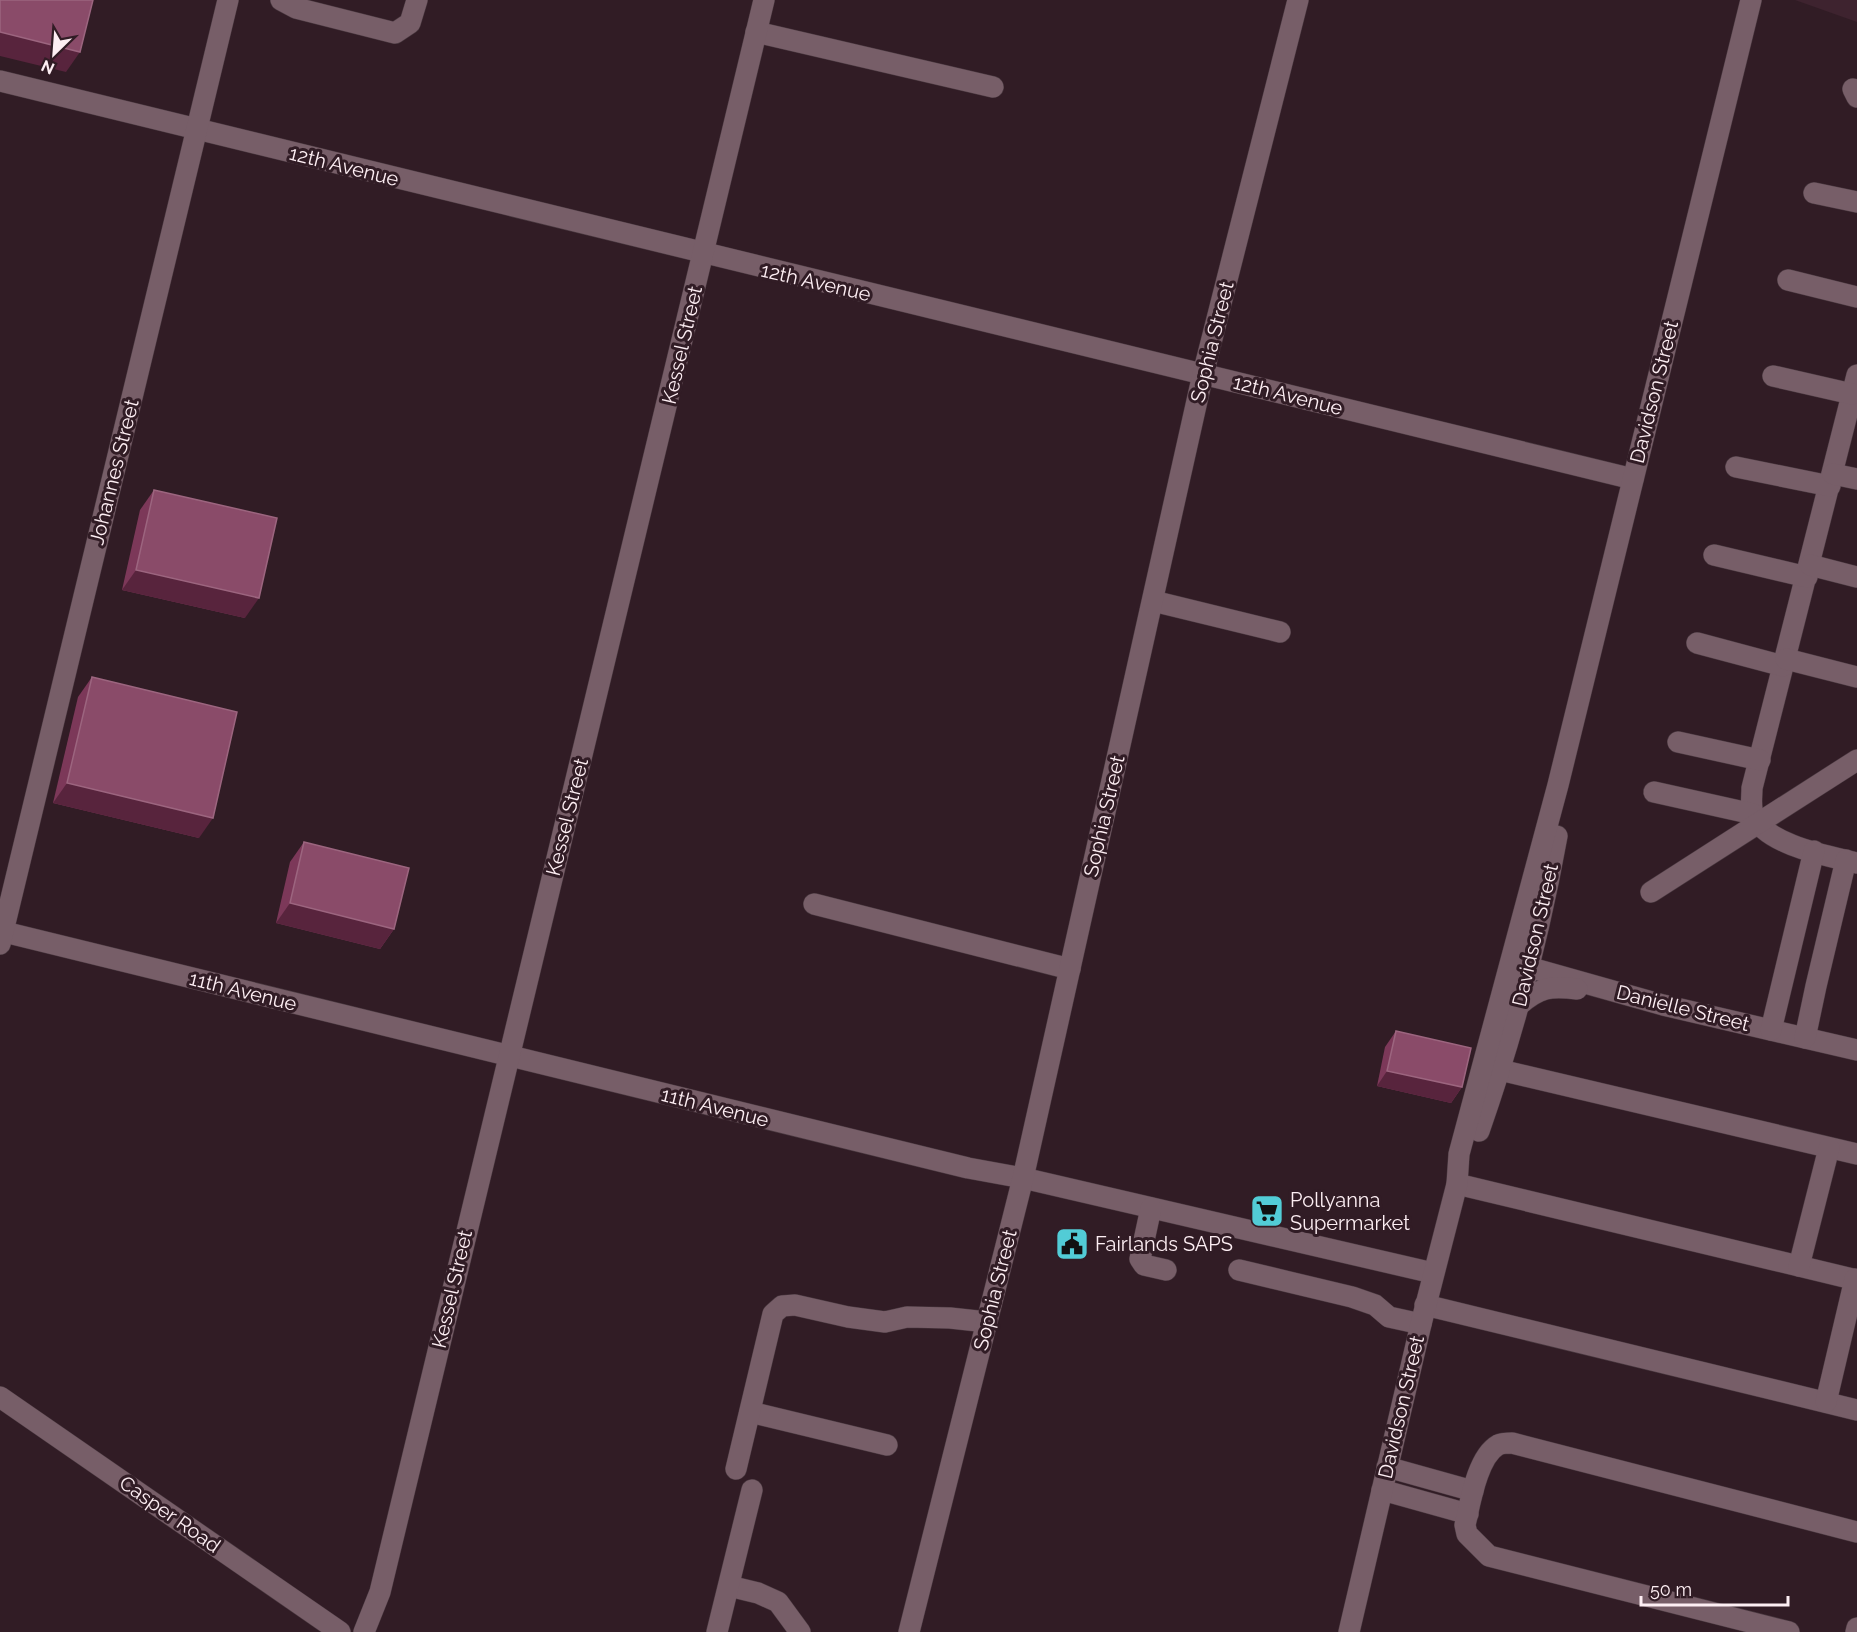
<svg xmlns="http://www.w3.org/2000/svg" width="1857" height="1632" font-family="Raleway,sans-serif">
	<rect width="100%" height="100%" fill="#311c25"/>
	<!-- built -->
	<path fill="#3e232f" d="M1795 0H1857V22Z"/>
	<g fill="none" stroke-linecap="round" stroke-linejoin="round">
		<!-- minor casing -->
		<g stroke="#4a3940" stroke-width="22">
			<g id="minor">
				<path d="M281 0 296 8 395 33 410 23 417 0"/>
				<path d="M756 32 993 87"/>
				<path d="M0 81C543 216 1088 346 1633 479"/>
				<path d="M1853 89 1857 97"/>
				<path d="M1814 193 1857 202"/>
				<path d="M1788 280 1857 297"/>
				<path d="M1857 375 1752 788C1752 797 1750 808 1754 816 1766 845 1829 856 1857 863"/>
				<path d="M1773 376 1852 394"/>
				<path d="M1736 467 1830 486"/>
				<path d="M1833 474 1857 479"/>
				<path d="M1714 555 1807 577"/>
				<path d="M1810 565 1857 577"/>
				<path d="M1153 601 1280 632"/>
				<path d="M1697 643 1783 666"/>
				<path d="M1786 659 1857 677"/>
				<path d="M1678 742 1760 760"/>
				<path d="M1654 792 1753 814"/>
				<path d="M1651 892 1857 760"/>
				<path d="M814 904 1070 969"/>
				<path d="M0 931 968 1168 1023 1178 1433 1273"/>
				<path d="M0 944 228 0"/>
				<path d="M1517 964 1663 1005 1857 1050"/>
				<path d="M1519 1005C1540 987 1550 986 1577 989"/>
				<path d="M1771 1030 1814 851"/>
				<path d="M1805 1038 1816 986 1846 860"/>
				<path d="M1500 1070 1857 1154"/>
				<path d="M1479 1131C1513 1034 1539 937 1557 836"/>
				<path d="M1457 1184 1857 1280"/>
				<path d="M1151 1208 1140 1259 1144 1265 1166 1270"/>
				<path d="M1799 1266 1829 1148"/>
				<path d="M1239 1270 1352 1297 1375 1305 1389 1317 1421 1324"/>
				<path d="M1425 1305 1857 1410"/>
				<path d="M0 1397 340 1632"/>
				<path d="M1826 1402 1855 1279"/>
				<path d="M750 1412 887 1445"/>
				<path d="M1387 1467 1473 1491"/>
				<path d="M736 1469 773 1314 782 1306 795 1305 848 1317 885 1322 907 1317 950 1318 987 1322"/>
				<path d="M1382 1490 1468 1514"/>
				<path d="M729 1586 758 1593 778 1602 800 1632"/>
				<path d="M364 1632 380 1592 764 0"/>
				<path d="M717 1632 752 1490"/>
				<path d="M909 1632 1023 1178 1203 374 1298 0"/>
				<path d="M1349 1632 1421 1324 1457 1184 1459 1154 1558 785 1751 0"/>
				<path d="M1789 1632 1489 1556 1467 1534 1465 1525C1470 1504 1477 1457 1498 1445 1502 1443 1507 1443 1512 1443L1857 1532"/>
				<path d="M1856 1632 1857 1628"/>
			</g>
		</g>
		<!-- minor -->
		<use href="#minor" stroke="#775e68" stroke-width="21"/>
	</g>
	<!-- wall -->
	<g fill="#7c3859">
		<path d="M154 490 245 618 122 590 140 510Z"/>
		<path d="M92 677 199 838 53 803 78 697Z"/>
		<path d="M304 842 394 929 380 949 276 923 290 862Z"/>
		<path d="M1396 1031 1462 1087 1451 1103 1377 1086 1385 1047Z"/>
	</g>
	<!-- shaded-wall -->
	<g fill="#58243d">
		<path d="M0 32 80 52 66 72 0 56Z"/>
		<path d="M136 570 259 598 245 618 122 590Z"/>
		<path d="M67 783 213 818 199 838 53 803Z"/>
		<path d="M290 903 394 929 380 949 276 923Z"/>
		<path d="M1387 1071 1462 1087 1451 1103 1377 1086Z"/>
	</g>
	<!-- building -->
	<g fill="#8a4b69" stroke="#9c657f" stroke-width="1.5">
		<path d="M0 0H93L80 52 0 32Z"/>
		<path d="M154 490 277 518 259 598 136 570Z"/>
		<path d="M92 677 237 712 213 818 67 783Z"/>
		<path d="M304 842 409 868 394 929 290 903Z"/>
		<path d="M1396 1031 1471 1048 1462 1087 1387 1071Z"/>
	</g>
	<!-- icons -->
	<defs>
		<g id="supermarket-square" transform="scale(1.725)"><rect x="-9" y="-9" width="18" height="18" rx="4" fill="#52ccd6" stroke="#311c25"/><path d="M-6-5.5h2.5l.6 2H6L4.5 2H-2.5L-4.4-4H-6ZM-1.5 3.2a1.3 1.3 0 1 0 .1 0ZM3 3.2a1.3 1.3 0 1 0 .1 0Z" fill="#111"/></g>
		<g id="civic-square" transform="scale(1.725)"><rect x="-9" y="-9" width="18" height="18" rx="4" fill="#52ccd6" stroke="#311c25"/><path d="M-.6-6.5H3V-4.5H.6V-3L4-1V1h2V6H-6V1h2V-1L-.6-3ZM-1.2 2.5V6h2.4V2.5Z" fill="#111"/></g>
	</defs>
	<g fill-rule="evenodd">
		<use href="#supermarket-square" x="1267" y="1211"/>
		<use href="#civic-square" x="1072" y="1244"/>
	</g>
	<g text-anchor="middle" dominant-baseline="central" stroke-width="6" stroke-linejoin="round" paint-order="stroke">
		<!-- street labels -->
		<g font-size="20" fill="#fdeef3" stroke="#311c25">
			<text transform="translate(344 166) rotate(14)">12th Avenue</text>
			<text transform="translate(816 282) rotate(13)">12th Avenue</text>
			<text transform="translate(1212 342) rotate(-76)">Sophia Street</text>
			<text transform="translate(682 345) rotate(-77)">Kessel Street</text>
			<text transform="translate(1654 392) rotate(-76)">Davidson Street</text>
			<text transform="translate(1288 395) rotate(14)">12th Avenue</text>
			<text transform="translate(114 472) rotate(-76)">Johannes Street</text>
			<text transform="translate(1104 816) rotate(-77)">Sophia Street</text>
			<text transform="translate(567 817) rotate(-76)">Kessel Street</text>
			<text transform="translate(1535 935) rotate(-77)">Davidson Street</text>
			<text transform="translate(243 991) rotate(14)">11th Avenue</text>
			<text transform="translate(1683 1008) rotate(14)">Danielle Street</text>
			<text transform="translate(715 1107) rotate(14)">11th Avenue</text>
			<text transform="translate(452 1289) rotate(-77)">Kessel Street</text>
			<text transform="translate(995 1290) rotate(-76)">Sophia Street</text>
			<text transform="translate(1401 1407) rotate(-77)">Davidson Street</text>
			<text transform="translate(170 1514) rotate(35)">Casper Road</text>
		</g>
		<!-- poi labels -->
		<g font-size="20" fill="#fdeef3" stroke="#311c25" text-anchor="start">
			<text x="1290" y="1200">Pollyanna<tspan x="1290" dy="23">Supermarket</tspan></text>
			<text x="1095" y="1244">Fairlands SAPS</text>
		</g>
	</g>
	<!-- north arrow -->
	<g transform="translate(54 54) rotate(205)" stroke="#311c25" stroke-width="4.5" paint-order="stroke">
	<path d="M0-4.5L10 22L0 15L-10 22Z" fill="#fdeef3"/>
	<text y="-9" font-size="16" font-weight="bold" text-anchor="middle" fill="#fdeef3">N</text>
	</g>
	<!-- scale -->
	<path d="M1641 1596v9h147v-9" fill="none" stroke="#fdeef3" stroke-width="3"/>
	<text x="1650" y="1596" font-size="18" fill="#fdeef3" stroke="#311c25" stroke-width="4.5" paint-order="stroke">50 m</text>
</svg>
